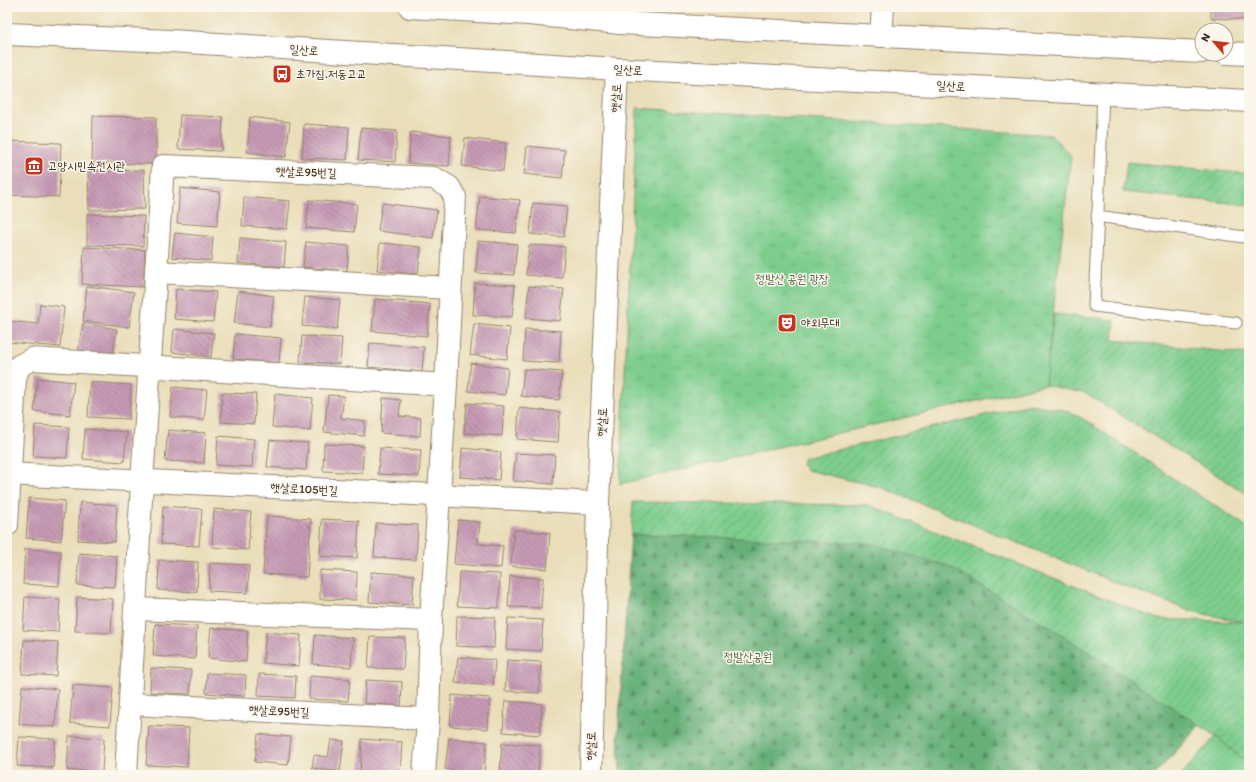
<svg xmlns="http://www.w3.org/2000/svg" width="1256" height="782" font-family="Itim,'Poor Story',sans-serif">
	<defs>
		<pattern id="grass-dots" width="8" height="8" patternUnits="userSpaceOnUse"><rect width="8" height="8" fill="#7dcd8d"/><path d="M2 2h.1M6 6h.1" fill="none" stroke="#6db079" stroke-width="1.8" stroke-linecap="round"/></pattern>
		<pattern id="forest-firs" width="22" height="20" patternUnits="userSpaceOnUse"><rect width="22" height="20" fill="#66b078"/><path d="M5 1l3.5 6h-7zM16 11l3.5 6h-7z" fill="#558f62"/></pattern>
		<pattern id="park-tufts" width="24" height="20" patternUnits="userSpaceOnUse"><rect width="24" height="20" fill="#7dcd8d"/><path d="M3 7l-1-3M5 7V3M7 7l1-3M15 17l-1-3M17 17v-4M19 17l1-3" fill="none" stroke="#6db079"/></pattern>
		<pattern id="garden-furrows" width="10" height="10" patternUnits="userSpaceOnUse"><rect width="10" height="10" fill="#7dcd8d"/><path d="M-1 1l2-2M0 10L10 0M9 11l2-2" fill="none" stroke="#6db079"/></pattern>
		<pattern id="building-back-hatch" width="6" height="6" patternUnits="userSpaceOnUse"><rect width="6" height="6" fill="#c69ab5"/><path d="M-1 5l2 2M0 0l6 6M5-1l2 2" fill="none" stroke="#a27e93"/></pattern>
	</defs>
	<rect width="100%" height="100%" fill="#fbf7ec"/>
	<filter id="ink" filterUnits="userSpaceOnUse"><feTurbulence type="fractalNoise" baseFrequency=".025" numOctaves="2"/><feDisplacementMap in="SourceGraphic" scale="8" xChannelSelector="R" yChannelSelector="G"/><feConvolveMatrix kernelMatrix="1 2 1 2 8 2 1 2 1" color-interpolation-filters="sRGB"/></filter>
	<filter id="wash" filterUnits="userSpaceOnUse"><feTurbulence type="fractalNoise" baseFrequency=".012" numOctaves="4" result="noise"/><feDisplacementMap in="SourceGraphic" scale="16" xChannelSelector="R" yChannelSelector="G"/><feGaussianBlur stdDeviation="0.9" result="paint"/><feColorMatrix in="noise" values="0 0 0 0 0 0 0 0 0 0 0 0 0 0 0 0 0 1.4 0 .05"/><feComposite in="paint" operator="in"/></filter>
	<g filter="url(#wash)">
		<rect width="100%" height="100%" fill="#eadeba"/>
		<!-- grass -->
		<path fill="url(#grass-dots)" stroke="#5c7c56" d="M1216 736 1249 765V775H1181Z"/>
		<!-- forest -->
		<path fill="url(#forest-firs)" stroke="#506d4b" d="M631 534 869 543 948 566 1060 633 1200 725 1154 775H620L618 735Z"/>
		<!-- park -->
		<path fill="url(#park-tufts)" stroke="#5c7c56" d="M637 108 1051 135 1071 156 1045 385 620 484Z"/>
		<!-- garden -->
		<g fill="url(#garden-furrows)" stroke="#5c7c56">
			<path d="M1127 162 1249 174V205L1123 192Z"/>
			<path d="M1054 314 1115 320 1113 340 1248 354 1249 351V495L1085 393 1045 385Z"/>
			<path d="M1031 404 1069 411 1085 420 1249 528V765L1216 736 1060 633 948 566 869 543 631 534 633 502 868 505 1158 619 1244 622 1190 611 1124 586 883 488 807 470 802 464 804 458Z"/>
		</g>
		<g id="blocks">
			<!-- building -->
			<g fill="url(#building-back-hatch)">
				<path d="M1211 7H1249V20L1211 18Z"/>
				<path d="M180 115 223 117 221 151 178 149Z"/>
				<path d="M93 116 156 117V164L92 163Z"/>
				<path d="M250 117 290 122 286 157 247 152Z"/>
				<path d="M304 124 349 127 347 160 302 158Z"/>
				<path d="M361 128 397 131 395 162 358 160Z"/>
				<path d="M411 132 451 136 449 166 408 163Z"/>
				<path d="M465 138 506 143 503 171 462 166Z"/>
				<path d="M7 141 61 143 59 197 7 195Z"/>
				<path d="M527 146 565 150 562 178 524 174Z"/>
				<path d="M144 170 145 209 89 210 88 171Z"/>
				<path d="M180 188 220 192 217 226 177 223Z"/>
				<path d="M480 196 520 200 516 233 476 230Z"/>
				<path d="M244 197 290 201 287 229 242 226Z"/>
				<path d="M309 200 357 204 354 232 306 228Z"/>
				<path d="M382 203 437 210 433 238 378 231Z"/>
				<path d="M533 203 567 206 564 237 530 234Z"/>
				<path d="M87 214 144 216 143 246 87 245Z"/>
				<path d="M175 233 213 237 211 261 172 257Z"/>
				<path d="M240 238 286 242 284 267 238 263Z"/>
				<path d="M478 241 517 244 514 275 476 273Z"/>
				<path d="M306 242 349 246 347 271 303 267Z"/>
				<path d="M380 243 421 247 418 274 377 270Z"/>
				<path d="M529 245 565 247 562 278 526 275Z"/>
				<path d="M84 247 145 250 143 287 82 284Z"/>
				<path d="M475 283 515 285 512 317 473 315Z"/>
				<path d="M87 286 134 292 129 327 83 321Z"/>
				<path d="M529 286 564 289 560 321 526 318Z"/>
				<path d="M176 289 216 292 213 322 174 319Z"/>
				<path d="M238 291 274 296 270 327 234 323Z"/>
				<path d="M305 297 340 300 337 329 302 326Z"/>
				<path d="M375 299 430 304 427 336 372 331Z"/>
				<path d="M40 304 64 307 60 347 7 342V321L38 324Z"/>
				<path d="M83 323 117 329 112 359 78 353Z"/>
				<path d="M474 324 510 328 507 359 470 355Z"/>
				<path d="M174 329 214 333 211 357 172 352Z"/>
				<path d="M525 329 561 331 559 363 523 361Z"/>
				<path d="M235 334 281 338 279 363 233 359Z"/>
				<path d="M302 336 342 338 340 364 300 362Z"/>
				<path d="M370 343 424 347 422 372 368 367Z"/>
				<path d="M471 363 508 368 505 395 468 391Z"/>
				<path d="M524 369 562 372 559 400 521 396Z"/>
				<path d="M38 378 74 382 70 415 34 411Z"/>
				<path d="M90 382 131 385 129 419 88 417Z"/>
				<path d="M173 387 207 390 204 420 170 417Z"/>
				<path d="M222 393 256 394 254 424 221 422Z"/>
				<path d="M275 394 313 398 310 431 272 427Z"/>
				<path d="M328 395 344 396 341 418 365 421 364 436 324 432Z"/>
				<path d="M383 398 401 400 399 416 421 418 420 436 381 433Z"/>
				<path d="M467 403 504 406 502 436 464 433Z"/>
				<path d="M519 408 560 412 558 442 517 439Z"/>
				<path d="M35 425 69 427 67 458 33 456Z"/>
				<path d="M85 429 127 432 124 462 83 459Z"/>
				<path d="M168 430 206 433 204 463 165 461Z"/>
				<path d="M218 436 254 439 252 467 216 465Z"/>
				<path d="M270 440 308 443 306 470 267 467Z"/>
				<path d="M324 444 364 446 362 473 323 471Z"/>
				<path d="M380 448 421 450 419 476 378 474Z"/>
				<path d="M462 448 501 452 499 480 460 477Z"/>
				<path d="M516 453 555 455 553 484 513 481Z"/>
				<path d="M29 498 65 501 61 541 26 538Z"/>
				<path d="M80 502 117 505 115 542 78 540Z"/>
				<path d="M163 506 202 509 199 546 161 544Z"/>
				<path d="M214 509 251 512 248 550 212 547Z"/>
				<path d="M267 516 311 519 307 577 263 574Z"/>
				<path d="M322 519 359 521 357 558 320 556Z"/>
				<path d="M458 520 480 522 478 544 503 546 501 568 454 564Z"/>
				<path d="M376 523 418 525 416 560 374 557Z"/>
				<path d="M514 530 550 533 547 569 511 566Z"/>
				<path d="M25 549 61 551 59 586 23 584Z"/>
				<path d="M79 553 117 556 115 587 77 585Z"/>
				<path d="M159 560 198 562 197 592 158 590Z"/>
				<path d="M210 563 249 565 248 593 209 591Z"/>
				<path d="M320 570 357 572 356 600 320 599Z"/>
				<path d="M371 572 414 575 412 605 369 602Z"/>
				<path d="M459 572 500 574 499 608 457 606Z"/>
				<path d="M510 576 543 578 541 608 508 607Z"/>
				<path d="M25 597 60 599 58 632 23 630Z"/>
				<path d="M77 597 113 599 111 633 75 631Z"/>
				<path d="M457 616 495 617 494 648 456 646Z"/>
				<path d="M508 618 543 620 541 651 506 649Z"/>
				<path d="M155 624 197 626 195 659 153 656Z"/>
				<path d="M211 628 248 631 246 662 208 658Z"/>
				<path d="M266 632 301 635 299 666 263 663Z"/>
				<path d="M315 635 353 638 351 667 313 664Z"/>
				<path d="M370 637 405 638 403 669 368 668Z"/>
				<path d="M24 640 58 642 56 676 22 674Z"/>
				<path d="M458 657 495 660 493 686 455 683Z"/>
				<path d="M507 660 541 662 539 693 505 691Z"/>
				<path d="M151 668 191 670 190 694 150 692Z"/>
				<path d="M207 673 246 675 245 696 206 693Z"/>
				<path d="M259 674 296 676 295 698 258 696Z"/>
				<path d="M310 676 350 679 348 701 309 699Z"/>
				<path d="M366 680 402 682 401 706 364 703Z"/>
				<path d="M73 685 113 688 110 726 70 723Z"/>
				<path d="M22 686 58 689 55 727 19 724Z"/>
				<path d="M452 695 490 698 488 729 450 726Z"/>
				<path d="M505 701 542 704 540 735 503 732Z"/>
				<path d="M149 726 189 728 187 767 146 765Z"/>
				<path d="M258 734 291 737 288 765 255 762Z"/>
				<path d="M69 736 104 738 102 772 67 770Z"/>
				<path d="M19 737 55 739 53 768 17 766Z"/>
				<path d="M449 738 487 742 484 773 445 769Z"/>
				<path d="M362 739 402 742 400 775 360 774Z"/>
				<path d="M331 740 344 741 340 772 312 768 314 755 328 757Z"/>
				<path d="M502 743 540 745 538 775 500 774Z"/>
			</g>
		</g>
	</g>
	<g filter="url(#ink)">
		<use href="#blocks" fill-opacity="0" stroke="#92846c" stroke-width="1"/>
		<g fill="none" stroke-linecap="round" stroke-linejoin="round">
			<!-- service casing -->
			<g stroke="#92846c" stroke-width="13">
				<g id="service">
					<path d="M1103 94 1094 306 1236 323"/>
					<path d="M1097 216 1244 237"/>
				</g>
			</g>
			<!-- minor casing -->
			<g stroke="#92846c" stroke-width="24">
				<g id="minor">
					<path d="M620 23 622 7"/>
					<path d="M881 36 883 7"/>
					<path d="M156 272 450 288"/>
					<path d="M7 474 598 503"/>
					<path d="M7 525 15 379 19 366 32 359 446 385"/>
					<path d="M135 609 431 620"/>
					<path d="M130 704 428 719"/>
					<path d="M126 775 142 481 163 166 434 178 449 187 455 197 446 385 431 620 428 719 424 775"/>
				</g>
			</g>
			<!-- tertiary casing -->
			<g stroke="#92846c" stroke-width="24">
				<path id="tertiary" d="M591 775 598 503 617 69"/>
			</g>
			<!-- primary casing -->
			<g stroke="#92846c" stroke-width="24">
				<g id="primary">
					<path d="M410 7 529 14 620 23 1202 52"/>
					<path d="M7 34 171 41 617 69 1249 101"/>
					<path d="M1226 53 1249 54"/>
				</g>
			</g>
			<!-- service -->
			<use href="#service" stroke="#fff" stroke-width="11"/>
			<!-- minor -->
			<use href="#minor" stroke="#fff" stroke-width="22"/>
			<!-- tertiary -->
			<use href="#tertiary" stroke="#fff" stroke-width="22"/>
			<!-- primary -->
			<use href="#primary" stroke="#fff" stroke-width="22"/>
		</g>
	</g>
	<!-- icons -->
	<defs>
		<g id="bus-square" transform="scale(1)"><rect x="-9" y="-9" width="18" height="18" rx="4" fill="#c8321e" stroke="#fbf7ec"/><path d="M-5-6H5V4H4V6H2V4H-2V6H-4V4H-5ZM-3.5-4V0h7V-4ZM-3.5 1.2v1.5H-2V1.2ZM2 1.2v1.5H3.5V1.2Z" fill="#fff"/></g>
		<g id="museum-square" transform="scale(1)"><rect x="-9" y="-9" width="18" height="18" rx="4" fill="#c8321e" stroke="#fbf7ec"/><path d="M0-6L6-3V-2H-6V-3ZM-5-1h2V3h-2ZM-1-1h2V3h-2ZM3-1h2V3H3ZM-6 4H6V6H-6Z" fill="#fff"/></g>
		<g id="theatre-square" transform="scale(1)"><rect x="-9" y="-9" width="18" height="18" rx="4" fill="#c8321e" stroke="#fbf7ec"/><path d="M-5-5.5Q0-4 5-5.5V0Q5 5 0 6Q-5 5-5 0ZM-3.3-2.5H-1v1.5H-3.3ZM1-2.5H3.3v1.5H1ZM-2.8 1Q0 5.5 2.8 1Z" fill="#fff"/></g>
	</defs>
	<g fill-rule="evenodd">
		<use href="#bus-square" x="282" y="74"/>
		<use href="#museum-square" x="34" y="166"/>
		<use href="#theatre-square" x="787" y="323"/>
	</g>
	<g text-anchor="middle" dominant-baseline="central" stroke-width="3" stroke-linejoin="round" paint-order="stroke">
		<!-- street labels -->
		<g font-size="12" fill="#3b2a1e" stroke="#fbf7ec">
			<text transform="translate(304 50) rotate(4)">일산로</text>
			<text transform="translate(628 70) rotate(3)">일산로</text>
			<text transform="translate(951 86) rotate(3)">일산로</text>
			<text transform="translate(616 98) rotate(-87)">햇살로</text>
			<text transform="translate(306 172) rotate(2)">햇살로95번길</text>
			<text transform="translate(602 422) rotate(-87)">햇살로</text>
			<text transform="translate(304 489) rotate(3)">햇살로105번길</text>
			<text transform="translate(279 711) rotate(3)">햇살로95번길</text>
			<text transform="translate(591 746) rotate(-89)">햇살로</text>
		</g>
		<!-- poi labels -->
		<g font-size="12" fill="#3b2a1e" stroke="#fbf7ec" text-anchor="start">
			<text x="296" y="74">초가집.저동고교</text>
			<text x="48" y="166">고양시민속전시관</text>
			<text x="801" y="323">야외무대</text>
		</g>
		<!-- park labels -->
		<g font-size="12" fill="#4f5b3f" stroke="#fbf7ec">
			<text x="792" y="279">정발산 공원 광장</text>
			<text x="748" y="657">정발산공원</text>
		</g>
	</g>
	<!-- margin -->
	<rect width="1256" height="782" fill="none" stroke="#fbf7ec" stroke-width="24"/>
	<!-- north arrow -->
	<g transform="translate(1214 42) rotate(298)"><circle r="19" fill="#fbf7ec" stroke="#aea59a"/>
	<path d="M0-3L7 15L0 10L-7 15Z" fill="#c8321e"/>
	<text y="-6" font-size="11" font-weight="bold" text-anchor="middle" fill="#3b2a1e">N</text>
	</g>
</svg>
